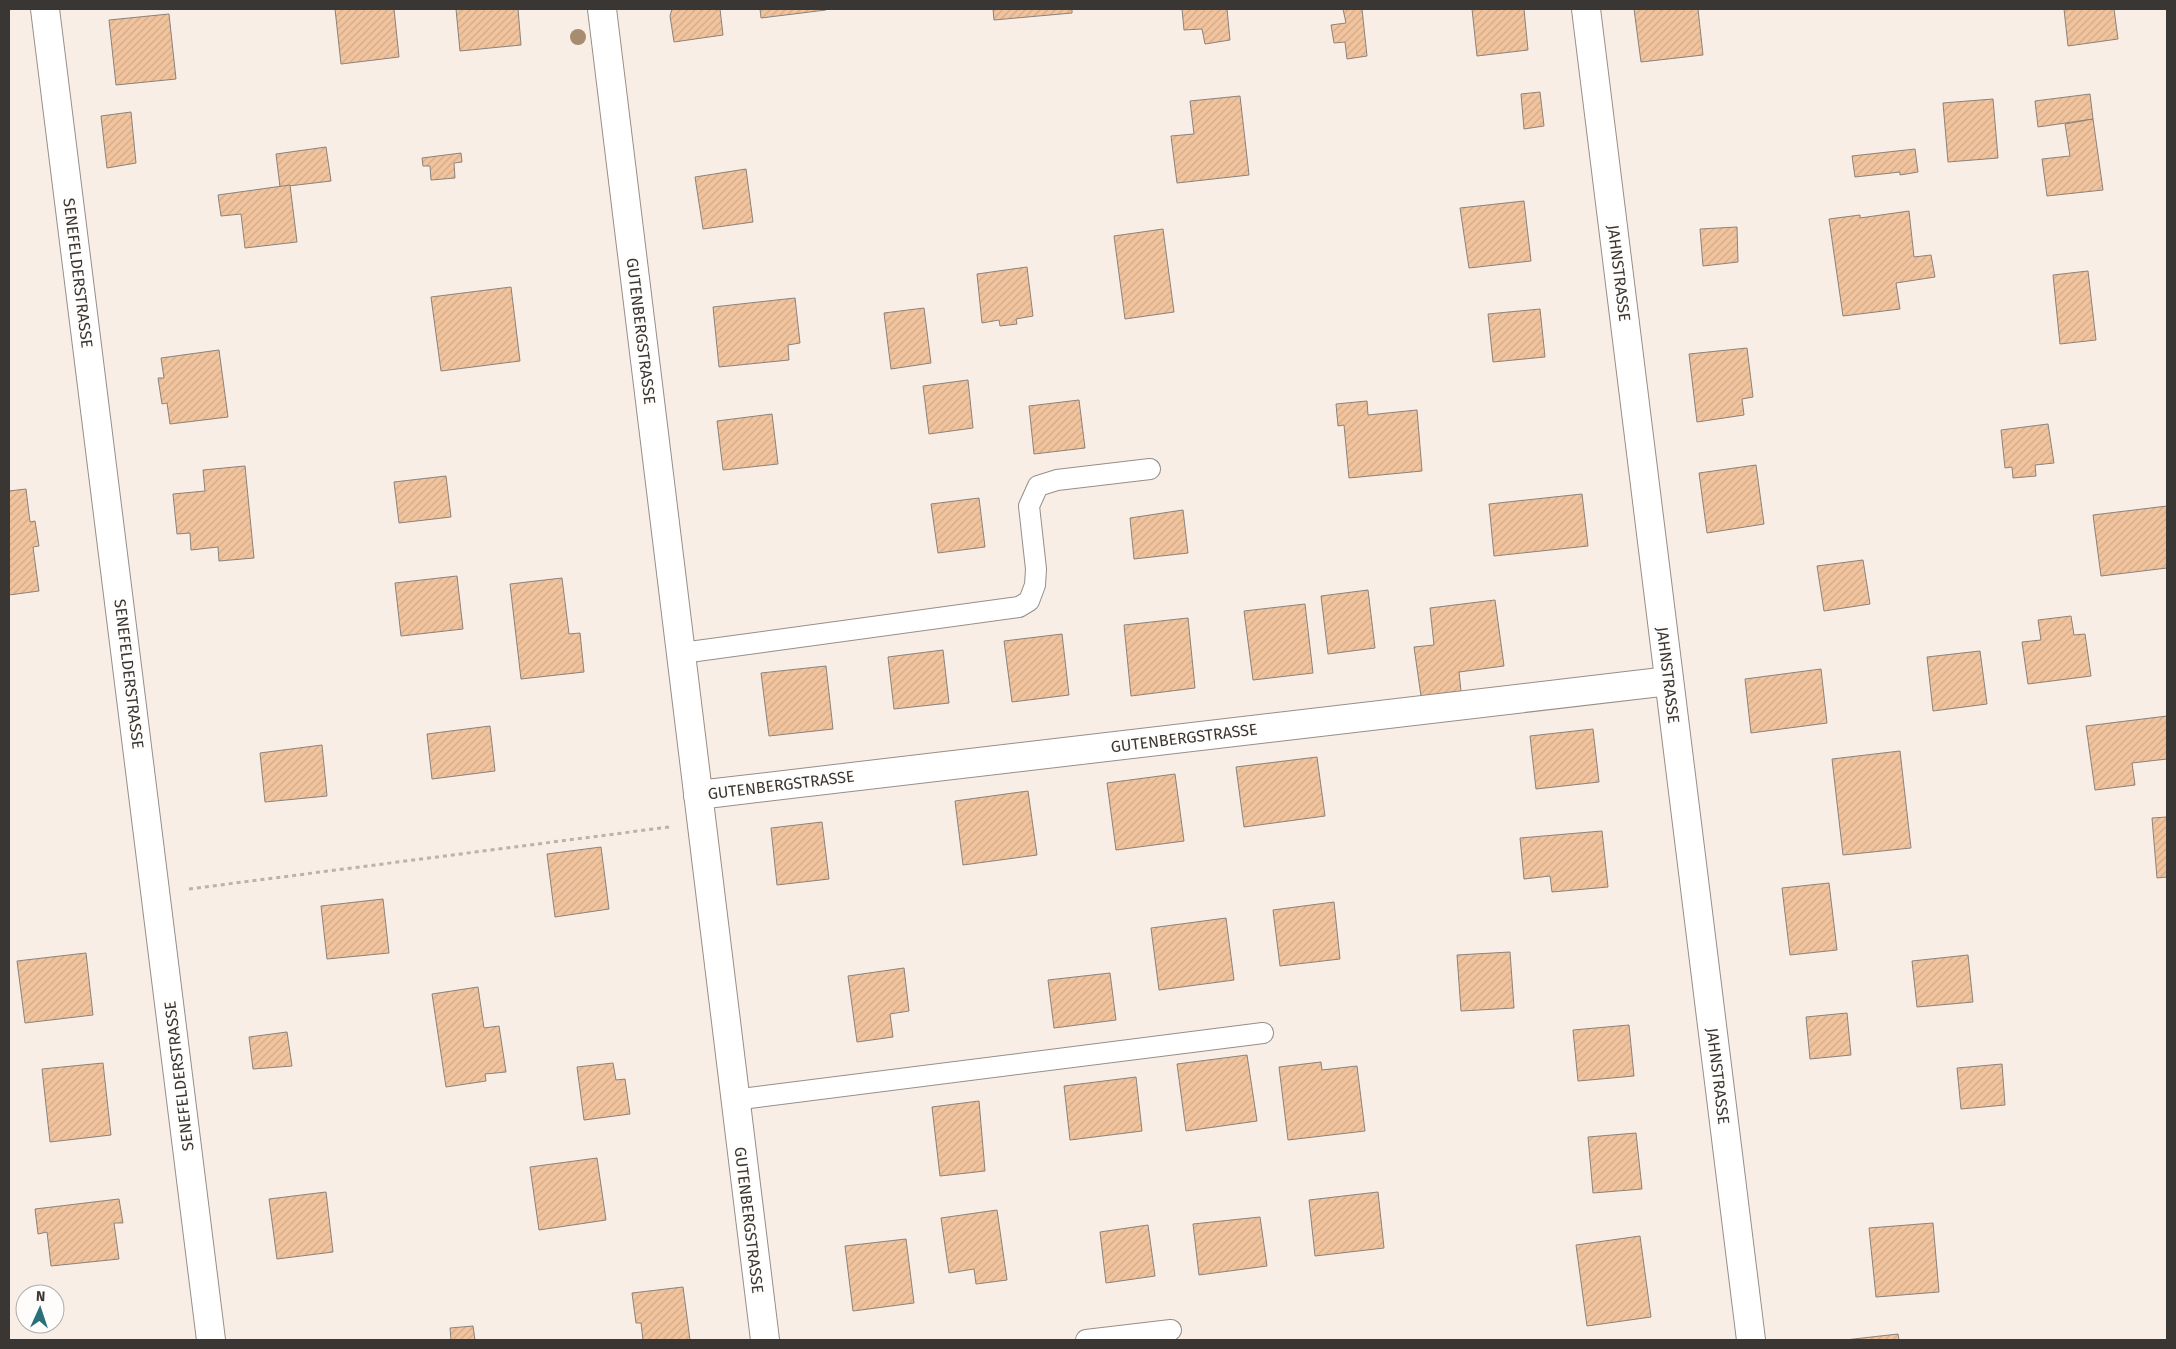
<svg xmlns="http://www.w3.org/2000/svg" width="2176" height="1349" font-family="'Fira Sans',sans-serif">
	<defs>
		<pattern id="building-hatch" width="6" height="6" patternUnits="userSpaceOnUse" patternTransform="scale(1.25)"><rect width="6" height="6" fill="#f2c49e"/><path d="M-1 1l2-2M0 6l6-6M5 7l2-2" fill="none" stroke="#d0a989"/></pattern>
	</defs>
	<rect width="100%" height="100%" fill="#f8eee6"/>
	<!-- building -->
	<g fill="url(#building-hatch)" stroke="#8b827b">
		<path d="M335 9H394L399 57 341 64Z"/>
		<path d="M456 9H518L521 45 460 51Z"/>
		<path d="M672 9H720L723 35 674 42 670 16Z"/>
		<path d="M760 9H826V10L761 18Z"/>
		<path d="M993 9H1072V13L994 20Z"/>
		<path d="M1182 9H1227L1230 40 1205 44 1202 29 1184 30Z"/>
		<path d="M1343 9H1362L1367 56 1347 59 1345 42 1334 43 1331 25 1346 23Z"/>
		<path d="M1472 9H1524L1528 50 1477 56Z"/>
		<path d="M1634 9H1698L1703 55 1641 62Z"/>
		<path d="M2064 9H2114L2118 39 2068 46Z"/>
		<path d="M169 14 176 79 116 85 109 20Z"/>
		<path d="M1540 92 1544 126 1524 129 1521 94Z"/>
		<path d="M2090 94 2093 119 2038 127 2035 101Z"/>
		<path d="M1240 96 1249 175 1177 183 1171 136 1194 134 1190 101Z"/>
		<path d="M1993 99 1998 158 1948 162 1943 103Z"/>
		<path d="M131 112 136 163 107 168 101 116Z"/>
		<path d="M2093 119 2103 190 2047 196 2042 159 2070 156 2065 124Z"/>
		<path d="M326 147 331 181 280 187 276 154Z"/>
		<path d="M1915 149 1918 172 1900 175V172L1855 177 1852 156Z"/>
		<path d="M461 153 462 162 454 163 455 178 431 180 430 166H423L422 158Z"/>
		<path d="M746 169 753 222 703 229 695 177Z"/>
		<path d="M290 185 297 242 245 248 241 214 221 216 218 195Z"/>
		<path d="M1524 201 1531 261 1469 268 1460 208Z"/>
		<path d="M1909 211 1914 257 1931 255 1935 277 1896 283 1900 309 1843 316 1829 219 1860 215V218Z"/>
		<path d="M1737 227 1738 262 1703 266 1700 229Z"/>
		<path d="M1163 229 1174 312 1125 319 1114 236Z"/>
		<path d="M1027 267 1033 316 1016 319 1017 324 1000 326 999 320 982 323 977 274Z"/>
		<path d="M2088 271 2096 340 2060 344 2053 275Z"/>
		<path d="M511 287 520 361 441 371 431 297Z"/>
		<path d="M795 298 800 343 788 345 789 360 719 367 713 307Z"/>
		<path d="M924 308 931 363 891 369 884 313Z"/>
		<path d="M1540 309 1545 357 1493 362 1488 314Z"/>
		<path d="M1747 348 1753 397 1742 399 1744 415 1697 422 1689 354Z"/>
		<path d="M219 350 228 417 170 424 167 403 162 404 158 378H164L161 358Z"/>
		<path d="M968 380 973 428 929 434 923 386Z"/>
		<path d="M1079 400 1085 448 1034 454 1029 406Z"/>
		<path d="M1367 401 1368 415 1417 410 1422 471 1349 478 1344 425 1338 426 1336 404Z"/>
		<path d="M772 414 778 464 723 470 717 421Z"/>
		<path d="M2048 424 2054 463 2035 465 2036 476 2013 478 2012 467 2005 468 2001 430Z"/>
		<path d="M1756 465 1764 524 1707 533 1699 473Z"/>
		<path d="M245 466 254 558 219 561 218 547 191 550 190 533 177 534 173 494 205 491 203 470Z"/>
		<path d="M446 476 451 517 399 523 394 482Z"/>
		<path d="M26 489 30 522 35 521 39 546 33 547 39 591 9 595V491Z"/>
		<path d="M1582 494 1588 546 1494 556 1489 504Z"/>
		<path d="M979 498 985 547 938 553 931 504Z"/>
		<path d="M2167 506V568L2101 576 2093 515Z"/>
		<path d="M1183 510 1188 553 1134 559 1130 518Z"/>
		<path d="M1863 560 1870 604 1824 611 1817 566Z"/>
		<path d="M457 576 463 629 401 636 395 583Z"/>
		<path d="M562 578 569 634 580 633 584 672 521 679 510 584Z"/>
		<path d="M1368 590 1375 648 1328 654 1321 596Z"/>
		<path d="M1495 600 1504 666 1459 672 1461 691 1421 696 1414 647 1434 645 1430 608Z"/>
		<path d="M1305 604 1313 673 1253 680 1244 611Z"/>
		<path d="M2071 616 2074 635 2085 634 2091 676 2028 684 2022 642 2041 640 2038 620Z"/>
		<path d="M1188 618 1195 688 1131 696 1124 625Z"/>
		<path d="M1062 634 1069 695 1012 702 1004 641Z"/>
		<path d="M943 650 949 703 894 709 888 657Z"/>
		<path d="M1980 651 1987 704 1933 711 1927 657Z"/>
		<path d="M826 666 833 729 769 736 761 673Z"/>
		<path d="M1821 669 1827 723 1751 733 1745 679Z"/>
		<path d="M2167 716V759L2132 763 2135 785 2095 790 2086 726Z"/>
		<path d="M490 726 495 771 432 779 427 734Z"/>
		<path d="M1593 729 1599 782 1536 789 1530 736Z"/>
		<path d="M322 745 327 796 265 802 260 753Z"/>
		<path d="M1900 751 1911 848 1843 855 1832 759Z"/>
		<path d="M1317 757 1325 816 1244 827 1236 767Z"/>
		<path d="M1175 774 1184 841 1116 850 1107 783Z"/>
		<path d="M1028 791 1037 855 963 865 955 801Z"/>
		<path d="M2167 817V877L2157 878 2152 818Z"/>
		<path d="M822 822 829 879 777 885 771 828Z"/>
		<path d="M1602 831 1608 887 1552 892 1550 876 1524 879 1520 838Z"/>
		<path d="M601 847 609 909 555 917 547 854Z"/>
		<path d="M1829 883 1837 950 1790 955 1782 888Z"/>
		<path d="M383 899 389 953 327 959 321 906Z"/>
		<path d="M1334 902 1340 959 1280 966 1273 910Z"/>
		<path d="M1226 918 1234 980 1159 990 1151 928Z"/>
		<path d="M1510 952 1514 1008 1461 1011 1457 955Z"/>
		<path d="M86 953 93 1015 25 1023 17 961Z"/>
		<path d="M1968 955 1973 1002 1917 1007 1912 961Z"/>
		<path d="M904 968 909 1011 890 1014 893 1037 857 1042 848 976Z"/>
		<path d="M1110 973 1116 1020 1054 1028 1048 980Z"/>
		<path d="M478 987 484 1028 499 1026 506 1072 485 1074 486 1081 446 1087 432 994Z"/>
		<path d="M1847 1013 1851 1055 1810 1059 1806 1017Z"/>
		<path d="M1629 1025 1634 1076 1578 1081 1573 1030Z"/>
		<path d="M287 1032 292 1066 253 1069 249 1037Z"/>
		<path d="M1247 1055 1257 1121 1186 1131 1177 1064Z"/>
		<path d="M1321 1062 1322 1070 1357 1066 1365 1131 1288 1140 1279 1067Z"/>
		<path d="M103 1063 111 1135 50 1142 42 1069Z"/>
		<path d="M613 1063 616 1080 625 1079 630 1114 584 1120 577 1067Z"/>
		<path d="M2002 1064 2005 1105 1961 1109 1957 1068Z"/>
		<path d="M1136 1077 1142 1131 1070 1140 1064 1086Z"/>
		<path d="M979 1101 985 1171 940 1176 932 1107Z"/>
		<path d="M1636 1133 1642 1189 1593 1193 1588 1137Z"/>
		<path d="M597 1158 606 1220 539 1230 530 1167Z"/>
		<path d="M326 1192 333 1252 277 1259 269 1199Z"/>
		<path d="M1378 1192 1384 1248 1315 1256 1309 1200Z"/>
		<path d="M119 1199 123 1223H114L119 1259 51 1266 47 1232 38 1234 35 1209Z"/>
		<path d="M997 1210 1007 1280 976 1284 974 1269 949 1273 941 1218Z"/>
		<path d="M1260 1217 1267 1266 1199 1275 1193 1224Z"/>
		<path d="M1933 1223 1939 1292 1876 1297 1869 1228Z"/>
		<path d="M1148 1225 1155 1276 1106 1283 1100 1232Z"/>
		<path d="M1640 1236 1651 1317 1587 1326 1576 1245Z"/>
		<path d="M906 1239 914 1303 853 1311 845 1246Z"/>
		<path d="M683 1287 690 1340H643L641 1323H636L632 1293Z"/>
		<path d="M473 1326 475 1340H451L450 1328Z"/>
		<path d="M1898 1334 1899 1340H1845Z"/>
	</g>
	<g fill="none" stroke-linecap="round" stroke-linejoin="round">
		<!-- service casing -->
		<g stroke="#978e87" stroke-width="22">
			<g id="service">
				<path d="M682 653 1019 607 1029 601 1035 585 1036 569 1029 506 1038 486 1057 480 1150 469"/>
				<path d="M734 1100 1263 1033"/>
				<path d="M1086 1340 1171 1330"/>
			</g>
		</g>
		<!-- minor casing -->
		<g stroke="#978e87" stroke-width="30">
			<g id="minor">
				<path d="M45 9 211 1340"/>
				<path d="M602 9 765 1340"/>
				<path d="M1586 9 1751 1340"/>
				<path d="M698 795 1669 681"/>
			</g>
		</g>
		<!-- path -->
		<path stroke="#bab2ac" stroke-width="3" stroke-dasharray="4 4" stroke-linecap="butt" d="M189 889 669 827"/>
		<!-- service -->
		<use href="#service" stroke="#fff" stroke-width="20"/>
		<!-- minor -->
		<use href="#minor" stroke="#fff" stroke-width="28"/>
	</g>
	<!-- trees -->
	<circle fill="#a88c70" cx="578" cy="37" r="8"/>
	<g text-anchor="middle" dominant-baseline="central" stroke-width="4.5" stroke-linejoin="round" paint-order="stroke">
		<!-- street labels -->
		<g font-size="16" fill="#3a3633" stroke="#fffdfb">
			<text transform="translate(78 273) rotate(83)">SENEFELDERSTRASSE</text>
			<text transform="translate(1619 273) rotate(83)">JAHNSTRASSE</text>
			<text transform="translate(641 331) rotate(83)">GUTENBERGSTRASSE</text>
			<text transform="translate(129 674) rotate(83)">SENEFELDERSTRASSE</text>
			<text transform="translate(1668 675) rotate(83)">JAHNSTRASSE</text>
			<text transform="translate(1184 738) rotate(-7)">GUTENBERGSTRASSE</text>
			<text transform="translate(781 785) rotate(-7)">GUTENBERGSTRASSE</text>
			<text transform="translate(179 1076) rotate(-97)">SENEFELDERSTRASSE</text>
			<text transform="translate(1718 1076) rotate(83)">JAHNSTRASSE</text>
			<text transform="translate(749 1220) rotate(83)">GUTENBERGSTRASSE</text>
		</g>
	</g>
	<!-- border -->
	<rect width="2176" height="1349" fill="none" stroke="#3a3633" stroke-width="20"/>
	<!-- north arrow -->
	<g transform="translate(40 1309) rotate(3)"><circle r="24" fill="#fffdfb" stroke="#b0adab"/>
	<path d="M0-4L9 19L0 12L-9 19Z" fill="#28717b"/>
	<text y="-8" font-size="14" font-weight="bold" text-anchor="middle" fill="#3a3633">N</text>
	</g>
</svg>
